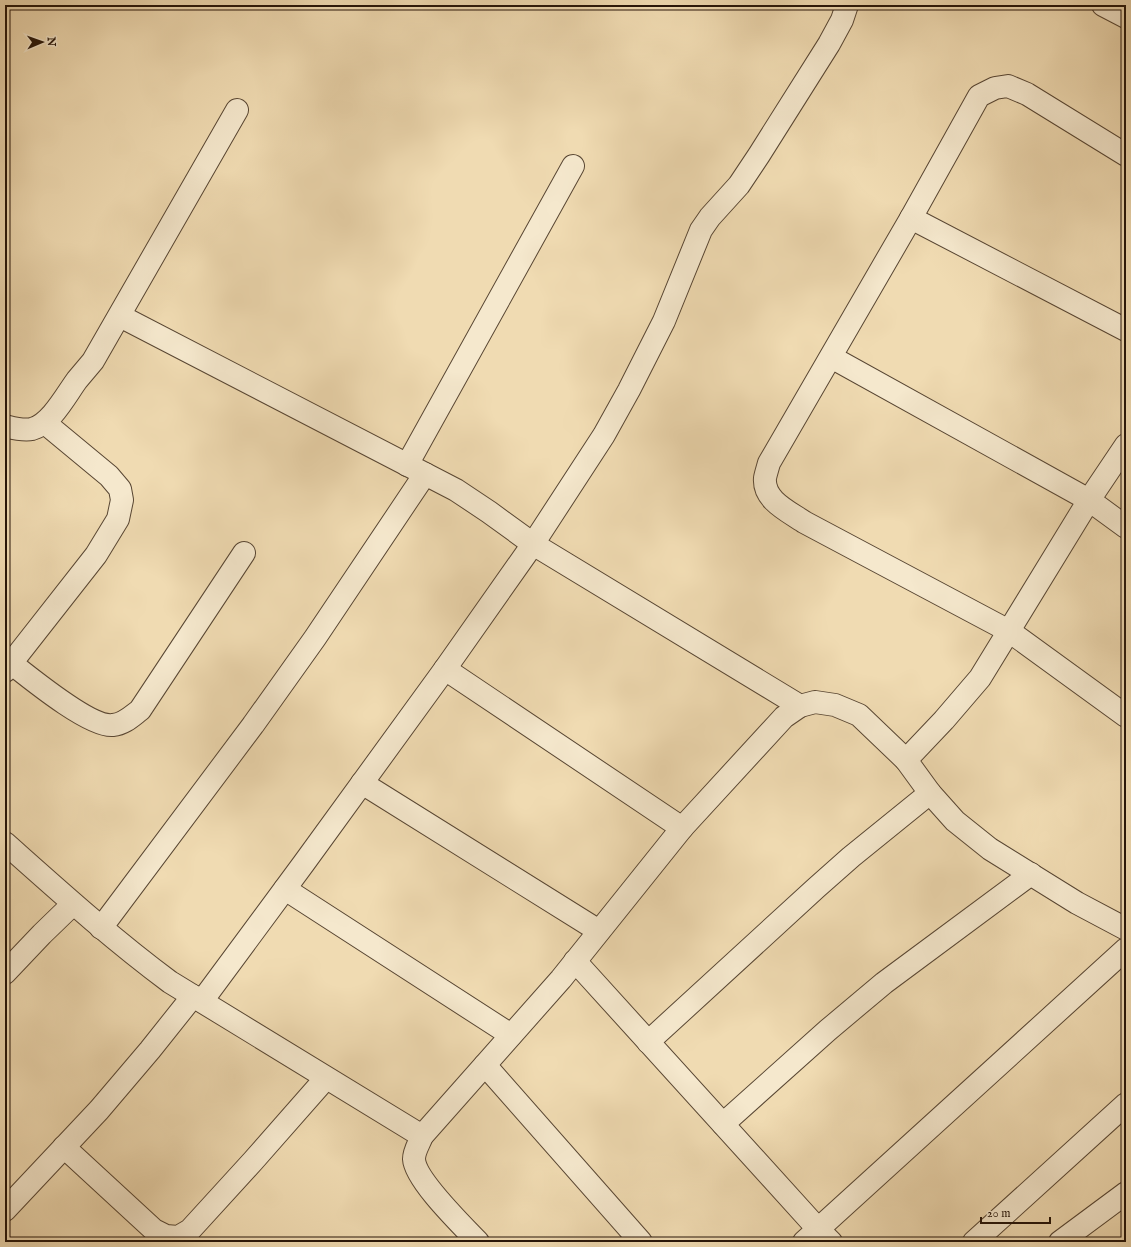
<svg xmlns="http://www.w3.org/2000/svg" width="1131" height="1247" font-family="'IM FELL English',serif">
	<rect width="100%" height="100%" fill="#f0dbb2"/>
	<filter id="stains"><feTurbulence type="fractalNoise" baseFrequency=".005" numOctaves="4"/><feColorMatrix values="0 0 0 0 .2 0 0 0 0 .09 0 0 0 0 .02 0 0 0 .5 -.17"/></filter>
	<radialGradient id="worn" r=".72"><stop offset=".6" stop-color="#630" stop-opacity="0"/><stop offset="1" stop-color="#630" stop-opacity=".3"/></radialGradient>
	<g fill="none" stroke-linecap="round" stroke-linejoin="round">
		<!-- street casing -->
		<g stroke="#584633" stroke-width="24">
			<g id="street">
				<path d="M1103 5 1126 17"/>
				<path d="M1126 155 1027 94 1008 86 995 88 979 96 911 218 769 463C768 467 766 473 765 478 763 500 788 511 804 522L1009 631 1126 716"/>
				<path d="M911 218 1126 330"/>
				<path d="M120 316 456 490 489 512 533 544 800 706"/>
				<path d="M831 357 1089 500 1126 527"/>
				<path d="M5 426C13 428 23 431 32 429 51 424 66 395 77 380 82 374 88 367 93 361L237 110"/>
				<path d="M1126 445 1089 500 980 678 944 720 906 760 930 793 955 821 990 849 1077 903 1126 929"/>
				<path d="M407 465 573 166"/>
				<path d="M11 663C30 678 91 728 113 725 124 724 132 716 140 710L244 553"/>
				<path d="M445 669 682 828"/>
				<path d="M5 671 96 555 118 519 122 500 120 489 109 476 45 423"/>
				<path d="M362 783 599 931"/>
				<path d="M5 843C59 891 112 939 170 982L422 1136"/>
				<path d="M285 889 511 1035"/>
				<path d="M101 928 253 725 315 638 425 474"/>
				<path d="M575 961 818 1229 831 1242"/>
				<path d="M5 973 42 934 73 904"/>
				<path d="M202 1001 304 863 445 669 533 544 604 435 629 390 664 321 701 230 710 217 739 185 759 155 829 44 842 20 847 5"/>
				<path d="M648 1042 816 888 851 857 930 793"/>
				<path d="M485 1065 641 1242"/>
				<path d="M723 1124 828 1030 884 983 1031 874"/>
				<path d="M64 1147 154 1230 166 1236 178 1237 190 1230 253 1161 326 1078"/>
				<path d="M5 1210 99 1110 150 1050 193 996"/>
				<path d="M478 1242C463 1226 415 1180 414 1159 414 1151 419 1144 422 1136L561 979 682 828 784 717 800 706 815 702 835 705 859 715 906 760"/>
				<path d="M804 1242 1126 949"/>
				<path d="M974 1242 1126 1104"/>
				<path d="M1060 1242 1126 1193"/>
			</g>
		</g>
		<!-- street -->
		<use href="#street" stroke="#f5e8cd" stroke-width="22"/>
	</g>
	<!-- margin -->
	<rect width="1131" height="1247" fill="none" stroke="#f0dbb2" stroke-width="20"/>
	<rect x="6" y="6" width="1119" height="1235" fill="none" stroke="#261509" stroke-width="2"/>
	<rect x="10" y="10" width="1111" height="1227" fill="none" stroke="#261509"/>
	<!-- north arrow -->
	<g transform="translate(42 42) rotate(88)" stroke="#f5e8cd" stroke-width="3" paint-order="stroke">
	<path d="M0-3L7 15L0 10L-7 15Z" fill="#261509"/>
	<text y="-6" font-size="11" font-weight="bold" text-anchor="middle" fill="#261509">N</text>
	</g>
	<!-- scale -->
	<path d="M981 1217v6h69v-6" fill="none" stroke="#261509" stroke-width="2"/>
	<text x="987" y="1217" font-size="12" fill="#261509" stroke="#f5e8cd" stroke-width="3" paint-order="stroke">20 m</text>
	<rect width="100%" height="100%" filter="url(#stains)"/>
	<rect width="100%" height="100%" fill="url(#worn)"/>
</svg>
